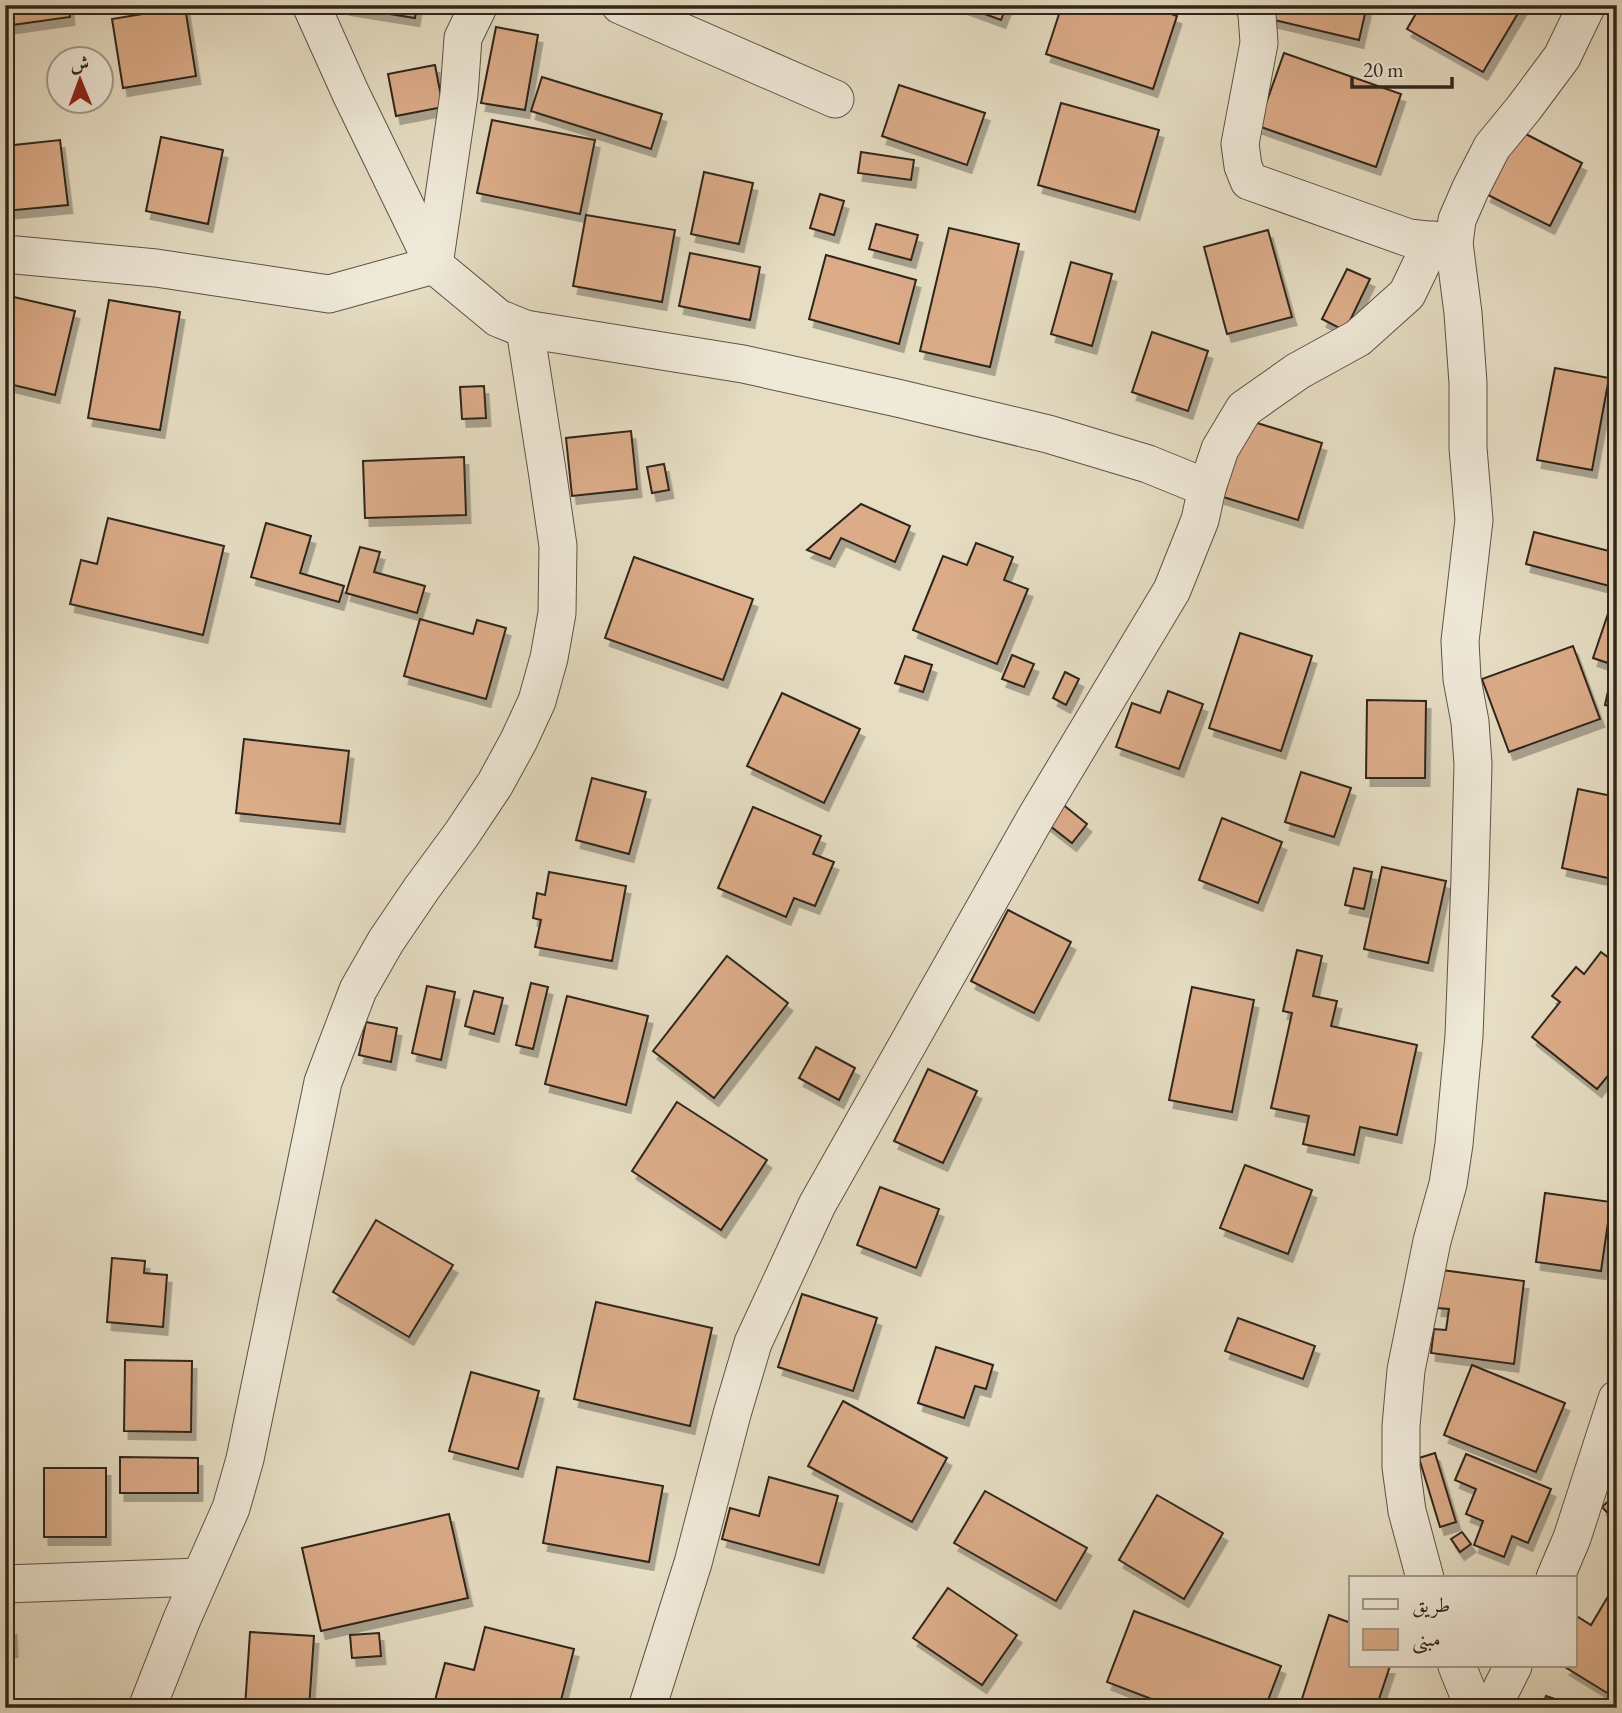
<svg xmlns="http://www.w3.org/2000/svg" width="1622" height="1713" font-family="'EB Garamond',Amiri,serif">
	<defs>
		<filter id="shadow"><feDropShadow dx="4.5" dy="8" stdDeviation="0" flood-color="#0004"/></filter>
	</defs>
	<rect width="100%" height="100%" fill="#e6ddc3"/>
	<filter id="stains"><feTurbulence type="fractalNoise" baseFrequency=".00286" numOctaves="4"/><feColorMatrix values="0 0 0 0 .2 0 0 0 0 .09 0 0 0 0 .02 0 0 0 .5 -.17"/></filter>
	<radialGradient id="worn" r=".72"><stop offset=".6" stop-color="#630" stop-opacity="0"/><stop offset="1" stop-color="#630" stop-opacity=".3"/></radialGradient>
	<!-- building -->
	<g fill="#dcac89" stroke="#2f251b" stroke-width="2" filter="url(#shadow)">
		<path d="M5 5H69L70 17 5 26Z"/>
		<path d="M345 5H417L415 18 345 7Z"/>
		<path d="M960 5H1007L1001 20Z"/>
		<path d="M1062 5H1146L1177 16 1153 89 1046 54Z"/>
		<path d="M1273 5H1367L1359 40 1270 19Z"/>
		<path d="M1421 5H1523L1483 72 1407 29Z"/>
		<path d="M185 7 196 76 123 88 112 19Z"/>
		<path d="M496 27 538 35 525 110 481 103Z"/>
		<path d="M1284 53 1401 94 1376 167 1258 126Z"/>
		<path d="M435 65 443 107 396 116 388 74Z"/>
		<path d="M542 77 662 114 651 149 531 111Z"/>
		<path d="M899 85 985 113 967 165 882 136Z"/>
		<path d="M1061 103 1159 130 1135 212 1038 185Z"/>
		<path d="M492 120 595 140 580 214 477 193Z"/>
		<path d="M1518 130 1582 163 1550 226 1486 194Z"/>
		<path d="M161 137 223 150 208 224 146 211Z"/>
		<path d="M60 140 68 205 5 211V146Z"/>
		<path d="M861 152 914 160 911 180 858 173Z"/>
		<path d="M704 172 753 183 739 244 691 234Z"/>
		<path d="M820 194 844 201 834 235 810 228Z"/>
		<path d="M586 215 675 230 662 302 573 286Z"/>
		<path d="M876 224 918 235 911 260 869 249Z"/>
		<path d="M949 228 1019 244 990 367 920 351Z"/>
		<path d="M1268 230 1292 317 1227 334 1204 247Z"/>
		<path d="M690 253 760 267 750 320 679 306Z"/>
		<path d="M826 255 916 280 899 344 809 319Z"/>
		<path d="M1071 262 1112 274 1092 346 1051 334Z"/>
		<path d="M1347 269 1370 279 1345 331 1322 319Z"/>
		<path d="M5 295 75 311 55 395 5 383Z"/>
		<path d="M109 300 180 312 160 430 88 418Z"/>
		<path d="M1152 332 1208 351 1188 411 1132 392Z"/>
		<path d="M1555 368 1609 378 1592 470 1537 460Z"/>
		<path d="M484 386 486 418 462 419 460 387Z"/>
		<path d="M1244 419 1322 443 1298 520 1220 496Z"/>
		<path d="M631 431 637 489 572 496 566 438Z"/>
		<path d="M464 457 466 515 365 518 363 461Z"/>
		<path d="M664 464 669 490 652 493 647 467Z"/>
		<path d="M861 504 910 526 895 562 841 538 830 559 807 550Z"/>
		<path d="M108 518 224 546 203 635 70 604 81 560 97 564Z"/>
		<path d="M266 523 311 536 300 573 344 586 339 602 251 577Z"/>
		<path d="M1534 532 1617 553V588L1526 564Z"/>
		<path d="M976 543 1013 557 1004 580 1028 589 997 664 913 630 943 556 967 565Z"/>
		<path d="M360 547 380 552 374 572 425 586 417 613 346 593Z"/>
		<path d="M634 557 753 599 723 680 605 638Z"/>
		<path d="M1613 599 1617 600V666L1593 658Z"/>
		<path d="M420 619 473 634 477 620 506 628 486 699 404 676Z"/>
		<path d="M1240 633 1312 656 1281 751 1209 728Z"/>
		<path d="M1573 646 1600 719 1509 752 1482 679Z"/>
		<path d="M1012 655 1034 664 1024 687 1002 679Z"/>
		<path d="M905 656 932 665 923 692 895 683Z"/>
		<path d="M1065 672 1079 679 1066 705 1053 698Z"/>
		<path d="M1611 678 1617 679V708L1605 705Z"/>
		<path d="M1168 691 1203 704 1179 769 1116 747 1132 703 1160 713Z"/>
		<path d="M782 693 860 729 824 803 747 766Z"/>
		<path d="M1367 700 1426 701 1425 778H1366Z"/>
		<path d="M244 739 349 751 340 824 236 813Z"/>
		<path d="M1301 772 1351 788 1334 837 1285 822Z"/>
		<path d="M592 778 646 792 629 854 576 840Z"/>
		<path d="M1578 789 1617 797V880L1562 868Z"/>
		<path d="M1061 803 1087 824 1072 843 1045 822Z"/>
		<path d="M753 807 821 836 813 854 834 862 815 906 794 898 786 917 718 888Z"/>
		<path d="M1222 818 1282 842 1258 903 1199 880Z"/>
		<path d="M1382 867 1446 881 1428 963 1364 949Z"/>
		<path d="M1354 868 1372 872 1364 909 1345 905Z"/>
		<path d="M549 872 626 886 612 961 535 947 541 920 533 918 537 893 545 895Z"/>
		<path d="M1008 910 1071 942 1034 1013 971 981Z"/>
		<path d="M1297 950 1322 956 1313 996 1337 1001 1331 1026 1417 1045 1397 1135 1360 1127 1354 1155 1303 1144 1309 1116 1271 1108 1292 1013 1283 1011Z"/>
		<path d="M1601 952 1617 964V1065L1597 1089 1532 1037 1560 1002 1552 996 1576 967 1584 974Z"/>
		<path d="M727 956 788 1003 714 1098 653 1051Z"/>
		<path d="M531 983 548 987 533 1049 516 1045Z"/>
		<path d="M427 986 455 992 441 1060 412 1053Z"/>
		<path d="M1192 987 1254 1000 1232 1112 1169 1100Z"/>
		<path d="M474 991 503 998 494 1034 465 1026Z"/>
		<path d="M567 996 648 1016 626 1105 545 1084Z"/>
		<path d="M366 1022 397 1028 391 1062 359 1055Z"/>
		<path d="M816 1047 855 1068 839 1100 799 1078Z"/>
		<path d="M928 1069 977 1091 943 1163 894 1141Z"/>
		<path d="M677 1102 767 1160 721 1230 632 1171Z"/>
		<path d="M1245 1165 1312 1190 1288 1254 1220 1228Z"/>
		<path d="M880 1187 939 1209 916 1268 857 1245Z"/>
		<path d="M1545 1193 1611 1202 1601 1271 1536 1262Z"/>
		<path d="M376 1220 453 1265 409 1337 333 1292Z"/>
		<path d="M112 1258 145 1261 144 1273 167 1275 163 1327 107 1322Z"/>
		<path d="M1442 1270 1524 1281 1514 1364 1431 1353 1434 1329 1446 1330 1449 1309 1437 1308Z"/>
		<path d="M802 1294 877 1318 853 1391 778 1367Z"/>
		<path d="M596 1302 712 1328 690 1426 574 1399Z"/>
		<path d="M1238 1318 1315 1346 1303 1379 1225 1351Z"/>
		<path d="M936 1347 993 1365 986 1389 975 1386 964 1418 918 1403Z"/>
		<path d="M125 1360 192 1361 191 1432 124 1431Z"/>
		<path d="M1472 1365 1565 1403 1536 1472 1444 1435Z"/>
		<path d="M471 1372 539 1391 518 1469 449 1451Z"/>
		<path d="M843 1401 947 1458 912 1522 808 1466Z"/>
		<path d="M1435 1453 1456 1522 1440 1527 1419 1458Z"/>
		<path d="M1466 1454 1551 1489 1528 1543 1512 1536 1504 1557 1474 1545 1483 1521 1466 1514 1476 1489 1455 1480Z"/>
		<path d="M120 1457 198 1458V1493H120Z"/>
		<path d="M557 1467 663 1486 649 1562 543 1543Z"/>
		<rect x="44" y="1468" width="62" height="69"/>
		<path d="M769 1477 838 1496 819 1565 722 1539 730 1508 759 1516Z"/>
		<path d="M985 1491 1087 1548 1056 1601 954 1543Z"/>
		<path d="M1617 1493V1523L1602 1507Z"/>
		<path d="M1157 1495 1223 1533 1184 1599 1119 1560Z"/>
		<path d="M449 1514 468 1598 321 1631 302 1548Z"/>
		<path d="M1462 1532 1471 1544 1460 1552 1451 1539Z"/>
		<path d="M948 1588 1017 1635 982 1685 913 1638Z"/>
		<path d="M1610 1593 1617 1597V1699L1565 1667 1566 1666H1575V1615L1591 1625Z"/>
		<path d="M1134 1611 1281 1666 1265 1708H1175L1107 1682Z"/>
		<path d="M1329 1615 1351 1623V1666H1390L1376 1708H1299Z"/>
		<path d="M5 1627H12L13 1649 5 1650Z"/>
		<path d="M485 1627 574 1649 559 1708H449L434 1704 445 1663 474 1670Z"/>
		<path d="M250 1632 314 1636 309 1708H245Z"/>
		<path d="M379 1633 381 1656 352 1658 350 1635Z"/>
		<path d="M1546 1696 1582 1708H1542Z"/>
	</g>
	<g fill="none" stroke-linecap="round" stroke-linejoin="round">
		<!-- minor casing -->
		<g stroke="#5d5345" stroke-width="39">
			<g id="minor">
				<path d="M311 5 351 94 434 265 498 318 525 329 743 364 897 398 1048 434 1148 464 1207 488 1220 449 1244 409 1298 371 1358 338 1407 294 1433 240"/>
				<path d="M620 5 835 99"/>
				<path d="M1254 5 1257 14 1259 43 1240 144 1243 166 1249 181 1409 238 1454 243"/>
				<path d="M5 254 156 268 329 294 434 265"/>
				<path d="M434 265 459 94 463 38 479 5"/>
				<path d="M1425 1578 1407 1511 1401 1467V1426L1406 1370 1432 1241 1448 1184 1454 1144 1464 1036 1470 877 1473 764 1470 722 1462 679 1460 641 1474 520 1468 448V383L1463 313 1454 243 1457 220 1470 190 1492 147 1524 108 1562 57 1587 5"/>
				<path d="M1555 1578 1572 1538 1617 1399"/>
				<path d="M5 1584 200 1577"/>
				<path d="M1457 1666 1474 1708"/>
				<path d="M147 1708 182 1619 231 1508 245 1459 323 1082 358 990 386 941 422 888 461 835 495 784 519 740 537 701 549 658 557 613 558 546 547 470 525 329"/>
				<path d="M647 1708 693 1563 732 1414 753 1343 817 1205 1036 817 1172 590 1200 520 1207 488"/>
				<path d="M1492 1708 1513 1666"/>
			</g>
		</g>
		<!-- minor -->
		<use href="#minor" stroke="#efe9d8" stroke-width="37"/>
	</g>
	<!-- margin -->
	<rect width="1622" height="1713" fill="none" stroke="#e6ddc3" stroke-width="28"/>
	<rect x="7" y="7" width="1608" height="1699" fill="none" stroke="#2f251b" stroke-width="3.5"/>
	<rect x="14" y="14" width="1594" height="1685" fill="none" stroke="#2f251b" stroke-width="2"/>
	<!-- legend -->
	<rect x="1349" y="1576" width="228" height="91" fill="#efe9d8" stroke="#a29b8c" stroke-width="2"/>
	<rect x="1363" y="1599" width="35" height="10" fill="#efe9d8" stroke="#a29b8c" stroke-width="2"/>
	<text x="1412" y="1612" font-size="21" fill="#2f251b">طريق</text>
	<rect x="1363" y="1629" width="35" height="21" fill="#dcac89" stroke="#a29b8c" stroke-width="2"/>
	<text x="1412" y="1646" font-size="21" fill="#2f251b">مبنى</text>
	<!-- north arrow -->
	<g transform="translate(80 80) rotate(359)"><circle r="33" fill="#efe9d8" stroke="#a29b8c" stroke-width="2"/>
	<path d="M0-5L12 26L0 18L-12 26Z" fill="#8f2418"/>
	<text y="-10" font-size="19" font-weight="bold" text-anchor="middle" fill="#2f251b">ش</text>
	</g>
	<!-- scale -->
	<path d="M1352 77v10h100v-10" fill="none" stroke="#2f251b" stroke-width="3.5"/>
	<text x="1363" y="77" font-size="21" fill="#2f251b" stroke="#efe9d8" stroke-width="5" paint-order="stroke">20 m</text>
	<rect width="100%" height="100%" filter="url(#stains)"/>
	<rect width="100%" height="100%" fill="url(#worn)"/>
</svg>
